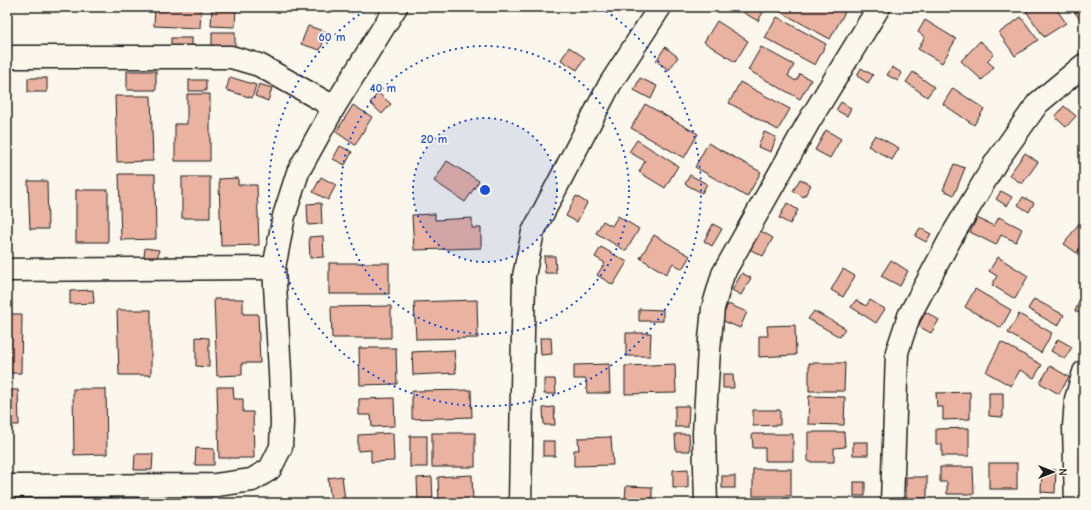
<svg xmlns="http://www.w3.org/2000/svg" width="1091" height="510" font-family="'Comic Neue',sans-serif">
	<rect width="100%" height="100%" fill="#fbf7ec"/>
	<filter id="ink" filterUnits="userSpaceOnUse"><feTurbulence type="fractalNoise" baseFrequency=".025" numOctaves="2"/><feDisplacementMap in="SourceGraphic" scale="8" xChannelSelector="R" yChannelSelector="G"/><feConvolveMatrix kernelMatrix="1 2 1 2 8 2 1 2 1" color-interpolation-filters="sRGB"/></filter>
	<g filter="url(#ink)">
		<!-- building -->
		<g fill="#eab2a0" stroke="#1c1c1c">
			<path d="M155 7H201L200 28 154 26Z"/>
			<path d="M212 7H236L235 27 211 26Z"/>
			<path d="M734 7H762L765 9 758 21Z"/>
			<path d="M781 7H836L845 12 830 39 779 11Z"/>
			<path d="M1032 7H1055L1066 23 1044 37 1026 11Z"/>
			<path d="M1071 7H1084V25Z"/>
			<path d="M777 17 826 44 815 65 765 38Z"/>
			<path d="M1021 17 1038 40 1015 56 999 33Z"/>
			<path d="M925 20 956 39 942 63 918 49 925 37 918 32Z"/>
			<path d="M717 21 748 41 735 62 704 42Z"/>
			<path d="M308 26 327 32 320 50 301 44Z"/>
			<rect x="212" y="32" width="23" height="16"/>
			<rect x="171" y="38" width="21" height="13"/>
			<path d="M980 41 994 54 987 61 994 67 982 80 961 61Z"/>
			<path d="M569 47 585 58 577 70 561 60Z"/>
			<path d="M665 47 678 57 669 70 656 61Z"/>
			<path d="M761 47 794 65 788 76 796 81 800 74 811 80 800 99 748 70Z"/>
			<path d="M892 67 902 73 898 81 887 75Z"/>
			<path d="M861 68 873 75 868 83 857 76Z"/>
			<rect x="127" y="71" width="29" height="19"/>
			<path d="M913 72 934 87 927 97 906 82Z"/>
			<path d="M230 77 256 85 252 98 226 90Z"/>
			<rect x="28" y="78" width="19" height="14"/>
			<path d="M640 78 657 86 651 99 634 90Z"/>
			<rect x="189" y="80" width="17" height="11"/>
			<path d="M740 82 790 109 778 130 729 103Z"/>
			<path d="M259 84 272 88 268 101 255 96Z"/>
			<path d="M953 88 984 109 974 125 943 104Z"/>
			<path d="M378 93 391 104 382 114 370 103Z"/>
			<path d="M187 94H210V161H175V124H187Z"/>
			<path d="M115 96H151L153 161 117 162Z"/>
			<path d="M841 102 851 108 847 116 836 110Z"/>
			<path d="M645 104 698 134 684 158 631 128Z"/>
			<path d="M353 105 372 117 355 145 336 132Z"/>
			<path d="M1064 106 1076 116 1066 127 1055 117Z"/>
			<path d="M826 130 841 139 830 158 815 150Z"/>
			<path d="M764 132 776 137 771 152 758 147Z"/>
			<path d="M875 135 899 148 892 160 868 146Z"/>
			<path d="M637 140 678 166 665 188 639 172 645 161 629 152Z"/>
			<path d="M708 143 761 172 747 197 695 167Z"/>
			<path d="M340 146 352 152 345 165 333 159Z"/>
			<path d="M1025 153 1038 162 1022 184 1009 175Z"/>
			<path d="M447 161 479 181 465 202 434 181Z"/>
			<path d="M954 164 965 168 954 195 943 190Z"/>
			<path d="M119 174H155L156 239 121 240Z"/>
			<path d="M690 175 707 184 702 193 685 184Z"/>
			<rect x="182" y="177" width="28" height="41"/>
			<path d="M321 177 336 185 328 200 313 192Z"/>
			<path d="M238 178V185H257L259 245 221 246 219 179Z"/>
			<path d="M800 179 811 185 804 197 793 191Z"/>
			<path d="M28 181H47L48 229H30Z"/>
			<rect x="76" y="190" width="32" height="52"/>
			<path d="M1001 191 1012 197 1007 206 996 199Z"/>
			<path d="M576 196 587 203 577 222 566 216Z"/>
			<path d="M1023 197 1034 203 1029 212 1018 205Z"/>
			<path d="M321 203 322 224 308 225 307 204Z"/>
			<path d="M787 203 798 210 790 224 779 218Z"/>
			<path d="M435 214V220L472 218V228H481V248L414 250 412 215Z"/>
			<path d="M618 216 639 229 626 251 596 233 603 221 612 226Z"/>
			<path d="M999 217 1022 229 1016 242 1001 235 996 245 970 232 977 218 994 226Z"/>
			<path d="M1080 222 1084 225V243L1077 253 1064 244Z"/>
			<path d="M713 224 722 229 712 246 704 241Z"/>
			<path d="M920 228 931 234 926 242 915 236Z"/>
			<path d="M759 230 773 238 763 256 749 249Z"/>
			<path d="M654 235 690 256 682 269 673 263 666 274 640 258Z"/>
			<path d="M323 236 324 257 310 258 309 237Z"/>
			<path d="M601 247 627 262 613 285 597 275 605 263 595 257Z"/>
			<path d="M145 248 159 250 157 260 144 257Z"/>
			<path d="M544 256H555L556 273H545Z"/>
			<path d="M998 257 1028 276 1015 299 992 285 997 276 989 271Z"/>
			<path d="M891 260 908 271 900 286 881 276Z"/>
			<rect x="329" y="263" width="60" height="31"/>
			<path d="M843 269 855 276 843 297 831 290Z"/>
			<path d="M742 273 751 278 741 295 732 290Z"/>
			<path d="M975 289 1011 310 1001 328 965 307Z"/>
			<path d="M93 290 94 303 70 304V291Z"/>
			<path d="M214 299H243V314H258L260 363H242V375L217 376Z"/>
			<path d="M1034 299 1064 315 1058 326 1028 309Z"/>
			<path d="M477 300 478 338 416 339 414 302Z"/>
			<path d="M856 300 866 306 870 300 885 309 876 323 851 307Z"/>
			<path d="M1080 300 1084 302V315L1075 311Z"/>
			<path d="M728 304 747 312 740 328 721 320Z"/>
			<path d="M391 306V338H332L331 307Z"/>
			<path d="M639 309 663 310V321H639Z"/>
			<path d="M117 310H151V375H119Z"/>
			<path d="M814 311 845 328 840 337 808 319Z"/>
			<path d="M926 312 939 320 931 333 918 326Z"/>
			<path d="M9 314H22L21 373H7V346H9Z"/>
			<path d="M1019 314 1052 333 1041 353 1008 333Z"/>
			<path d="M795 325 796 355 759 357V336H768L767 326Z"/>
			<path d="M626 333H651L650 356H626Z"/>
			<path d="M196 337 209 338V367L196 366Z"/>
			<path d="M540 338H551L552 354 541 355Z"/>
			<path d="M1058 339 1072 347 1065 359 1051 351Z"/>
			<path d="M1001 342 1042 365 1034 378 1020 370 1011 386 986 372Z"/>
			<path d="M359 348H396L397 384 360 385Z"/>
			<path d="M454 350 456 373 413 375 412 352Z"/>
			<path d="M809 363H845L844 391H809Z"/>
			<path d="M609 364 610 393H587L586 379H574V365Z"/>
			<path d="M675 364 676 393 625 394V366Z"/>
			<path d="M1050 366 1069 377 1059 394 1040 383Z"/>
			<path d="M723 374H733L734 388H723Z"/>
			<path d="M544 379H555L556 394H544Z"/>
			<path d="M217 387H233L234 399H243V412H253L254 458H219Z"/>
			<path d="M73 389H106L107 454 74 455Z"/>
			<path d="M7 390H18L19 425H7Z"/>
			<path d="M471 390 472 417 412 419V391Z"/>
			<path d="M970 392V419L943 420V407H937L936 393Z"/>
			<path d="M989 393H1003V417L989 416Z"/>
			<path d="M809 396 845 397 844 425 808 424Z"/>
			<path d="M394 398 395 426 372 427 371 415H359V399Z"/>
			<path d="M675 406H689L688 427H675Z"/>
			<path d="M554 407 555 425H544L543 408Z"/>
			<path d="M753 410H780V425L753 426Z"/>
			<path d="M969 428V456H942V444H936V429Z"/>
			<path d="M808 432H844L845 447 834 448V462H808Z"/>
			<path d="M393 433 394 461 371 462V450L358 451V435Z"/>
			<rect x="432" y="433" width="43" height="34"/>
			<path d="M675 434H689L690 451H676Z"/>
			<path d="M752 434H793V461H765V448H753Z"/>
			<rect x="410" y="436" width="17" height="31"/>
			<path d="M611 437 613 465 574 466V450H579L578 438Z"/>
			<rect x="543" y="441" width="12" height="15"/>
			<rect x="853" y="442" width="15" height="13"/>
			<path d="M196 448 214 449V465H195Z"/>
			<path d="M135 454H153L152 470H134Z"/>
			<rect x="989" y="463" width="28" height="26"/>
			<path d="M940 467H973L974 494H947V482H940Z"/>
			<path d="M688 469V488H673V470Z"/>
			<rect x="753" y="469" width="38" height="27"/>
			<path d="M1042 470H1056L1055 493 1041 492Z"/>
			<path d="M472 475 473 503H439L438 477Z"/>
			<path d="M342 476 345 500 331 502 328 478Z"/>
			<rect x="722" y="476" width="13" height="12"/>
			<path d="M432 477 433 503H418L417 478Z"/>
			<rect x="906" y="477" width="21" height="21"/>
			<rect x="854" y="482" width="11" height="14"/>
			<path d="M626 486 652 487V501L625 500Z"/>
			<rect x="990" y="499" width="57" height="4"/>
		</g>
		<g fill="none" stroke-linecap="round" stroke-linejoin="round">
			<!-- street casing -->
			<g stroke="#1c1c1c" stroke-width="25">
				<g id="street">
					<path d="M7 57H231L259 65 334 107"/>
					<path d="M7 270 274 268"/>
					<path d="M7 486 216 485 252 480 270 469 281 447 282 422 280 372 274 268 284 216 298 172 334 107 396 7"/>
					<path d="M520 503 524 276 533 232 610 84 660 7"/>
					<path d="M706 503 704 433 709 350 713 308 723 274 808 123 879 7"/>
					<path d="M892 503 897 352 909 316 953 234 996 162 1038 103 1084 65"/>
					<path d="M1076 503 1074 427 1076 399 1084 372"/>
				</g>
			</g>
			<!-- street -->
			<use href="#street" stroke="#fbf7ec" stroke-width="22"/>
		</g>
	</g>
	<!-- distance rings -->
	<circle cx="485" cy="190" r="72" fill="#1d4ed8" fill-opacity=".12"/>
	<g fill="none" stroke="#1d4ed8" stroke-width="2" stroke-dasharray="2 4">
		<circle cx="485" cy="190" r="72"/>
		<circle cx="485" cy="190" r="144"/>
		<path d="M601 8A216 216 0 1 1 369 8"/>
	</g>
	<circle cx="485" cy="190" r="6" fill="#1d4ed8" stroke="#fbf7ec" stroke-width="2"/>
	<g font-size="12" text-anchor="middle" font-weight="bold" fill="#1d4ed8" stroke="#fbf7ec" stroke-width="3.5" stroke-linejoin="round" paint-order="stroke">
		<text x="332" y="41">60 m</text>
		<text x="383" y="92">40 m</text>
		<text x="434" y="143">20 m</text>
	</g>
	<!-- margin -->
	<rect width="1091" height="510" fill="none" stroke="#fbf7ec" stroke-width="24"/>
	<rect x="12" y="12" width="1067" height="486" fill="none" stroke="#1c1c1c" stroke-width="1.5" filter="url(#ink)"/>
	<!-- north arrow -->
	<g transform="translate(1053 472) rotate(90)" stroke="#fbf7ec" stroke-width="3" paint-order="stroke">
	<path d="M0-3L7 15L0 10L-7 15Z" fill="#1c1c1c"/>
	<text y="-6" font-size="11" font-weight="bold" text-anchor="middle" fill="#1c1c1c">N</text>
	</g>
</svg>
